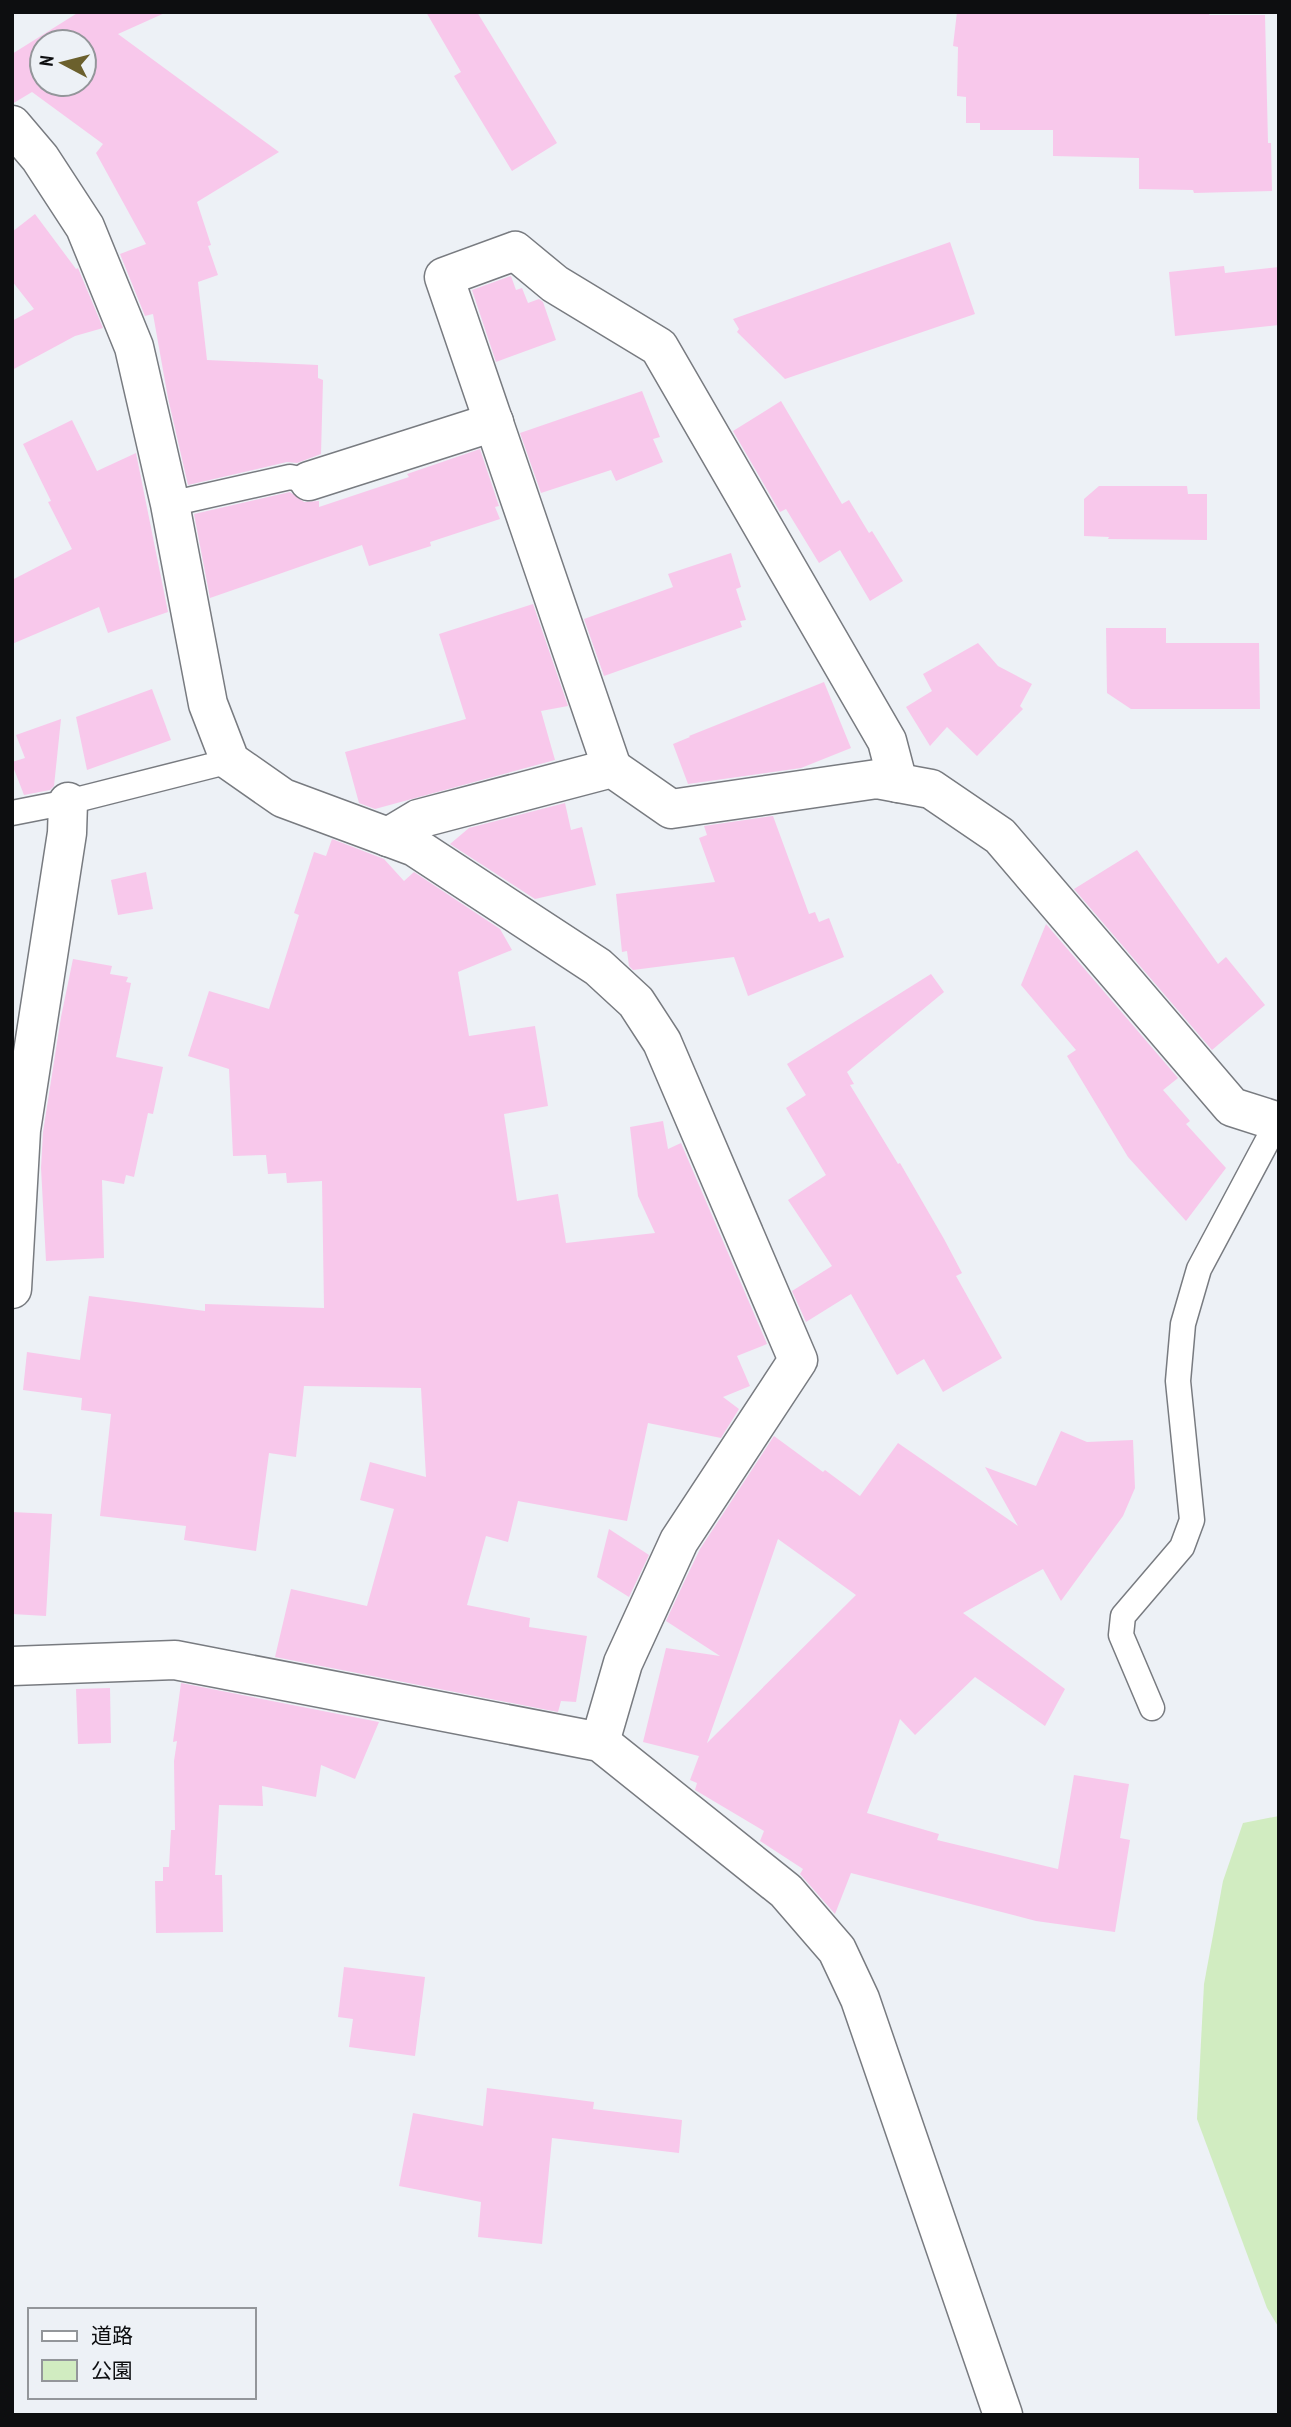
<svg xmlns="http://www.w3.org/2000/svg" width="1291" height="2427" font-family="'PT Sans Narrow','Noto Sans JP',sans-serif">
	<rect width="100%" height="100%" fill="#edf1f6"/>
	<!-- green -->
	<path fill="#d1ecc1" d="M1279 1816V2328L1267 2308 1197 2119 1204 1984 1223 1881 1243 1823Z"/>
	<!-- building -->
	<g fill="#f8c8eb" fill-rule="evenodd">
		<path d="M79 12H167L118 34 279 152 197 202 211 245 208 246 218 275 198 282 207 360 318 365V378L323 380 321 454 297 463 287 462 188 485 168 398 153 314 145 316 120 254 146 244 96 153 103 144 32 92 12 104V54ZM42 42H84V84H42Z"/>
		<path d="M426 12H477L557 143 512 171 454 76 461 72Z"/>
		<path d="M957 12H1210L1209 15H1265L1268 143H1271L1272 191 1194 193 1193 190 1139 189V158L1053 156V130H980V123H966V97L957 96 958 47 953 46Z"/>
		<path d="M35 214 76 269 78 268 103 328 75 336 12 370V321L34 309 12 281V232Z"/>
		<path d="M950 242 975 314 785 379 737 332 739 329 733 319Z"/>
		<path d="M1224 266 1225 273 1279 267V325L1175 336 1169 272Z"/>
		<path d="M511 276 516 290 522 288 528 303 539 299 543 302 556 340 496 362 472 290Z"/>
		<path d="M642 391 660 437 653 439 663 462 616 481 611 470 541 493 520 433Z"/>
		<path d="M781 401 842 504 849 500 869 533 872 531 903 581 870 601 840 550 819 563 786 509 780 512 733 431Z"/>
		<path d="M72 420 97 471 136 453 168 612 108 633 99 607 12 644V580L72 549 48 502 51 501 23 444Z"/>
		<path d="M480 449 499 506 495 507 500 519 430 542 431 546 369 566 362 545 210 598 194 514 290 492 304 502 319 501V507L409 477 407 474Z"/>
		<path d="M1099 486H1187L1188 494H1207V540L1108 539 1109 537 1084 536V499Z"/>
		<path d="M731 553 741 587 736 589 746 620 740 621 742 627 604 676 584 619 673 587 668 574Z"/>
		<path d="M533 604 568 706 541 711 555 760 375 809 359 803 345 752 466 719 439 634Z"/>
		<path d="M1106 628H1166V643H1259L1260 709H1131L1107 693Z"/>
		<path d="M978 643 998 666 1032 684 1020 706 1023 709 977 756 947 727 930 746 906 707 932 691 923 674Z"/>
		<path d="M824 682 851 748 801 768 688 784 673 744 690 737 689 736Z"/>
		<path d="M152 689 171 740 87 770 76 717Z"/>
		<path d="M61 719 54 786 50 790 24 795 12 764V762L25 758 16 735Z"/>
		<path d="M565 803 571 830 582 827 596 885 535 899 450 844 469 828Z"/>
		<path d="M773 816 809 914 815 912 819 922 829 918 844 957 748 996 734 957 633 970 629 966 627 951 622 952 616 894 715 882 699 838 707 835 704 826Z"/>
		<path d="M332 839 384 859 404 881 414 872 500 929 512 950 458 972 469 1036 535 1026 548 1106 504 1114 517 1201 558 1194 566 1243 655 1233 638 1196 630 1127 663 1121 668 1149 681 1143 767 1344 737 1356 750 1386 723 1397 739 1409 721 1438 648 1423 627 1521 518 1501 508 1542 486 1536 467 1605 530 1618 529 1627 587 1636 576 1702 561 1701 558 1712 275 1657 291 1589 367 1606 394 1509 360 1500 370 1462 426 1477 421 1388 304 1386 296 1457 269 1453 256 1551 184 1540 186 1526 100 1516 111 1414 81 1410 82 1398 23 1390 27 1352 80 1360 89 1296 205 1311V1304L324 1308 322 1181 287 1183 286 1173 268 1174 266 1155 233 1156 229 1069 188 1056 209 991 269 1009 299 915 294 913 314 852 326 856Z"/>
		<path d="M1137 850 1218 964 1226 957 1265 1005 1212 1050 1074 889Z"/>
		<path d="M146 872 153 909 118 915 111 880Z"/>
		<path d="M1046 924 1178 1078 1163 1090 1190 1121 1186 1124 1226 1168 1186 1221 1128 1157 1067 1056 1076 1050 1021 985Z"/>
		<path d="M73 959 112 966 110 974 128 977 126 982 131 983 116 1057 163 1067 153 1114 148 1113 134 1177 126 1175 124 1184 102 1180 104 1258 46 1261 41 1168 43 1132 61 1017Z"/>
		<path d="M931 974 944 992 847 1072 854 1084 850 1085 898 1164 900 1163 944 1239 962 1273 956 1276 1002 1358 943 1392 924 1359 897 1375 851 1294 806 1322 792 1291 832 1266 788 1200 826 1175 786 1108 806 1095 787 1064Z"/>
		<path d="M1061 1431 1087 1442 1133 1440 1135 1488 1123 1516 1061 1601 1043 1569 963 1613 1065 1689 1045 1726 975 1677 915 1735 900 1719 867 1813 939 1834 937 1840 1058 1869 1074 1775 1129 1784 1120 1838 1130 1840 1115 1932 1036 1921 851 1873 835 1914 800 1874 803 1869 760 1841 764 1831 695 1790 697 1783 690 1780 699 1756 643 1742 666 1648 720 1656 666 1621 686 1578 700 1549 774 1436 823 1472 825 1470 860 1496 898 1443 1018 1526 985 1467 1036 1486ZM778 1539 856 1595 707 1743 737 1658Z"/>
		<path d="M12 1512 52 1514 46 1616 12 1614Z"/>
		<path d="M609 1529 649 1555 629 1597 597 1577Z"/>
		<path d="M181 1683 379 1722 355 1779 321 1765 316 1797 262 1786 263 1806 219 1805 215 1875H222L223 1932 156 1933 155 1881H163V1867H169L171 1830H175L174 1761 177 1741 173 1742Z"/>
		<path d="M110 1688 111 1743 78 1744 76 1689Z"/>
		<path d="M344 1967 425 1977 415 2056 349 2047 353 2019 338 2017Z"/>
		<path d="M487 2088 594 2102 593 2109 682 2120 679 2153 552 2138 542 2244 478 2237 481 2202 399 2186 413 2113 483 2126Z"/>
	</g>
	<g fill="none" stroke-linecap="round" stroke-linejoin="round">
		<!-- lane casing -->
		<g stroke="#787b80" stroke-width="27">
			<g id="lane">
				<path d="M170 504 290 477 309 481"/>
				<path d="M12 813 68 802 230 761"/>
				<path d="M1152 1708 1121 1635 1123 1616 1182 1547 1192 1520 1178 1381 1183 1324 1199 1269 1278 1121"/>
			</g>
		</g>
		<!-- street casing -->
		<g stroke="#787b80" stroke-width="41">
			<g id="street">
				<path d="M12 125 40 158 85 227 134 347 170 504 208 704 230 761 283 798 415 847 598 967 636 1002 662 1042 798 1360 679 1541 623 1663 600 1742"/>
				<path d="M309 481 494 422"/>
				<path d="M612 768 444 277 515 251 555 284 659 347 887 741 898 783"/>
				<path d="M388 837 418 819 612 768 671 809 877 779 931 789 1000 836 1232 1107 1279 1122"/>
				<path d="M12 1289 21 1130 67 833 68 802"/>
				<path d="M12 1666 175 1660 600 1742 786 1891 837 1950 860 1999 1003 2415"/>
			</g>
		</g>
		<!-- lane -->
		<use href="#lane" stroke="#fff" stroke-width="24"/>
		<!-- street -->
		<use href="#street" stroke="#fff" stroke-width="38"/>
	</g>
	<!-- border -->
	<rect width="1291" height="2427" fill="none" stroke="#0d0e10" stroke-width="28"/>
	<!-- legend -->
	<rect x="28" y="2308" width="228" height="91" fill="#edf1f6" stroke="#93969a" stroke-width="2"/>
	<rect x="42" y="2331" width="35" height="10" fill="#ffffff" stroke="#93969a" stroke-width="2"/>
	<text x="91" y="2343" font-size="21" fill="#0d0e10">道路</text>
	<rect x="42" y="2360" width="35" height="21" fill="#d1ecc1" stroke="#93969a" stroke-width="2"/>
	<text x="91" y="2378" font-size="21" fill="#0d0e10">公園</text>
	<!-- north arrow -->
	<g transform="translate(63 63) rotate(277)"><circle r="33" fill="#edf1f6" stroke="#93969a" stroke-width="2"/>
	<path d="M0-5L12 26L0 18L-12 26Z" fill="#6b602d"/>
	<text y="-10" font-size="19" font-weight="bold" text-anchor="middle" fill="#0d0e10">N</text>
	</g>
</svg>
